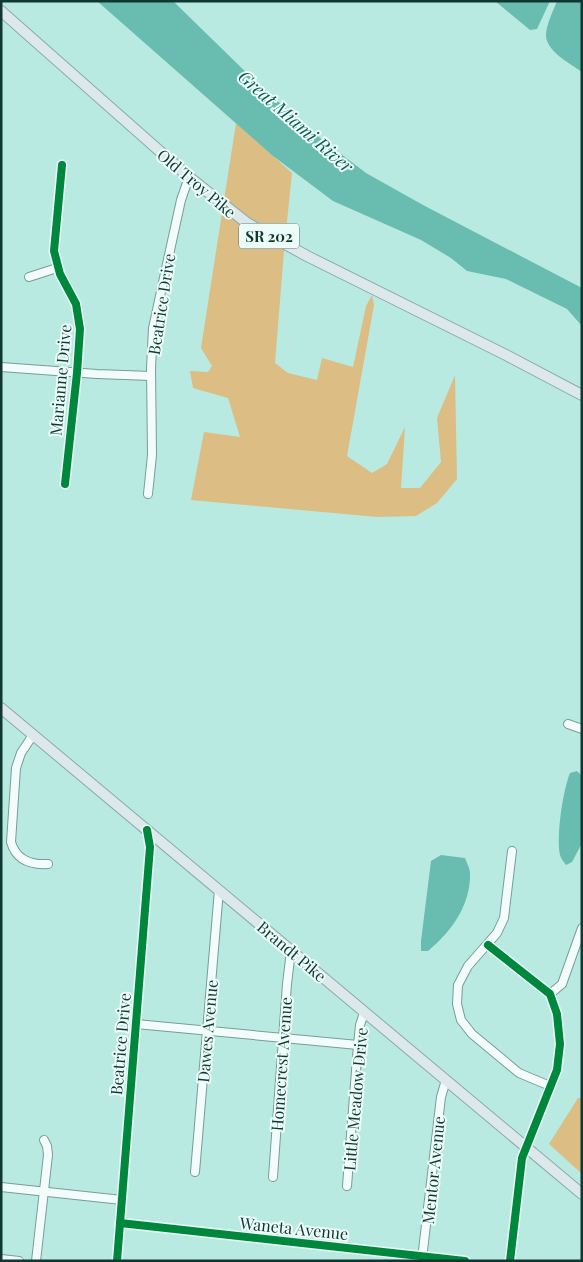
<svg xmlns="http://www.w3.org/2000/svg" width="583" height="1262" font-family="'Playfair Display',serif">
	<rect width="100%" height="100%" fill="#b9eae2"/>
	<!-- forest -->
	<g fill="#dcbd83">
		<path d="M236 123 292 173 284 251 275 363 288 373 317 380 322 358 353 367 366 306 372 295 374 305 347 456 372 473 387 464 405 427 401 488H420L441 462 437 418 455 375 457 479 437 503 416 516 377 517 191 500 204 432 240 437 228 398 193 388 190 371 208 372 212 366 201 348Z"/>
		<path d="M578 1098H582V1174L549 1144Z"/>
	</g>
	<!-- water -->
	<g fill="#69bcb0">
		<path d="M97 1H173L257 83 320 138 366 173 423 205 582 288V326L567 309 506 279 467 271 451 258 421 240 333 201 273 156Z"/>
		<path d="M495 1H550L537 29 530 30Z"/>
		<path d="M557 1H582V72C571 64 547 52 546 36 546 25 553 11 557 1Z"/>
		<path d="M577 771 582 776V843L572 862 566 865C564 862 561 859 560 855 556 836 563 790 570 773Z"/>
		<path d="M441 855 465 858C467 863 470 869 470 873 471 905 451 932 428 951H421V941L431 861Z"/>
	</g>
	<g fill="none" stroke-linecap="round" stroke-linejoin="round">
		<!-- minor casing -->
		<g stroke="#759e98" stroke-width="10">
			<g id="minor">
				<path d="M62 165 54 251 60 274 76 304 80 329 77 373 65 484"/>
				<path d="M29 277 57 268"/>
				<path d="M1 367 97 374 151 376"/>
				<path d="M148 494 152 455 151 368 153 328 181 200 189 177"/>
				<path d="M568 724 582 729"/>
				<path d="M33 735 21 753 16 768 11 842C16 860 31 865 48 864"/>
				<path d="M512 851 504 918 497 933 468 966 458 985 457 1004 461 1020 472 1034 519 1073 550 1086"/>
				<path d="M488 945 550 994 557 1014 560 1044 557 1070 522 1158 510 1261"/>
				<path d="M550 994 562 984 582 928"/>
				<path d="M136 1024 358 1045"/>
				<path d="M195 1172 219 890"/>
				<path d="M273 1177 287 984 290 959 293 952"/>
				<path d="M347 1186 358 1045 360 1025 364 1013"/>
				<path d="M1 1187 122 1200"/>
				<path d="M120 1223 465 1261"/>
				<path d="M1 1259 19 1261"/>
				<path d="M422 1259 441 1097 446 1080"/>
				<path d="M36 1261 48 1155 47 1146 44 1140"/>
				<path d="M117 1261 150 847 147 830"/>
			</g>
		</g>
		<!-- major casing -->
		<g stroke="#89aaac" stroke-width="12">
			<g id="major">
				<path d="M1 11 189 177 247 223 307 256 506 355 582 395"/>
				<path d="M1 708 582 1194"/>
			</g>
		</g>
		<!-- minor -->
		<use href="#minor" stroke="#f4fcfb" stroke-width="8"/>
		<!-- major -->
		<use href="#major" stroke="#dce8ea" stroke-width="10"/>
		<!-- cycleway casing -->
		<g stroke="#ecfcf8" stroke-width="11">
			<g id="cycleway">
				<path d="M62 165 54 251 60 274 76 304 80 329 77 373 65 484"/>
				<path d="M488 945 550 994 557 1014 560 1044 557 1070 522 1158 510 1261"/>
				<path d="M120 1223 465 1261"/>
				<path d="M117 1261 150 847 147 830"/>
			</g>
		</g>
		<!-- cycleway -->
		<use href="#cycleway" stroke="#00873e" stroke-width="8"/>
	</g>
	<g text-anchor="middle" dominant-baseline="central" stroke-width="4" stroke-linejoin="round" paint-order="stroke">
		<!-- shield labels -->
		<rect fill="#ecfcf8" stroke="#53726d" stroke-width="1" x="239" y="223.5" width="60" height="25" rx="4"/>
		<g font-size="15" font-weight="bold" fill="#113732">
			<text x="269" y="236">SR 202</text>
		</g>
		<!-- street labels -->
		<g font-size="16" fill="#113732" stroke="#ecfcf8">
			<text transform="translate(197 183) rotate(40)">Old Troy Pike</text>
			<text transform="translate(161 304) rotate(-81)">Beatrice Drive</text>
			<text transform="translate(60 380) rotate(-85)">Marianne Drive</text>
			<text transform="translate(292 951) rotate(40)">Brandt Pike</text>
			<text transform="translate(207 1031) rotate(-85)">Dawes Avenue</text>
			<text transform="translate(120 1044) rotate(-85)">Beatrice Drive</text>
			<text transform="translate(281 1064) rotate(-86)">Homecrest Avenue</text>
			<text transform="translate(355 1099) rotate(-85)">Little Meadow Drive</text>
			<text transform="translate(433 1170) rotate(-84)">Mentor Avenue</text>
			<text transform="translate(294 1228) rotate(6)">Waneta Avenue</text>
		</g>
		<!-- water labels -->
		<g font-size="18" font-style="italic" fill="#065c52" stroke="#ecfcf8">
			<text transform="translate(296 121) rotate(41)">Great Miami River</text>
		</g>
	</g>
	<!-- border -->
	<rect width="583" height="1262" fill="none" stroke="#113732" stroke-width="5"/>
</svg>
